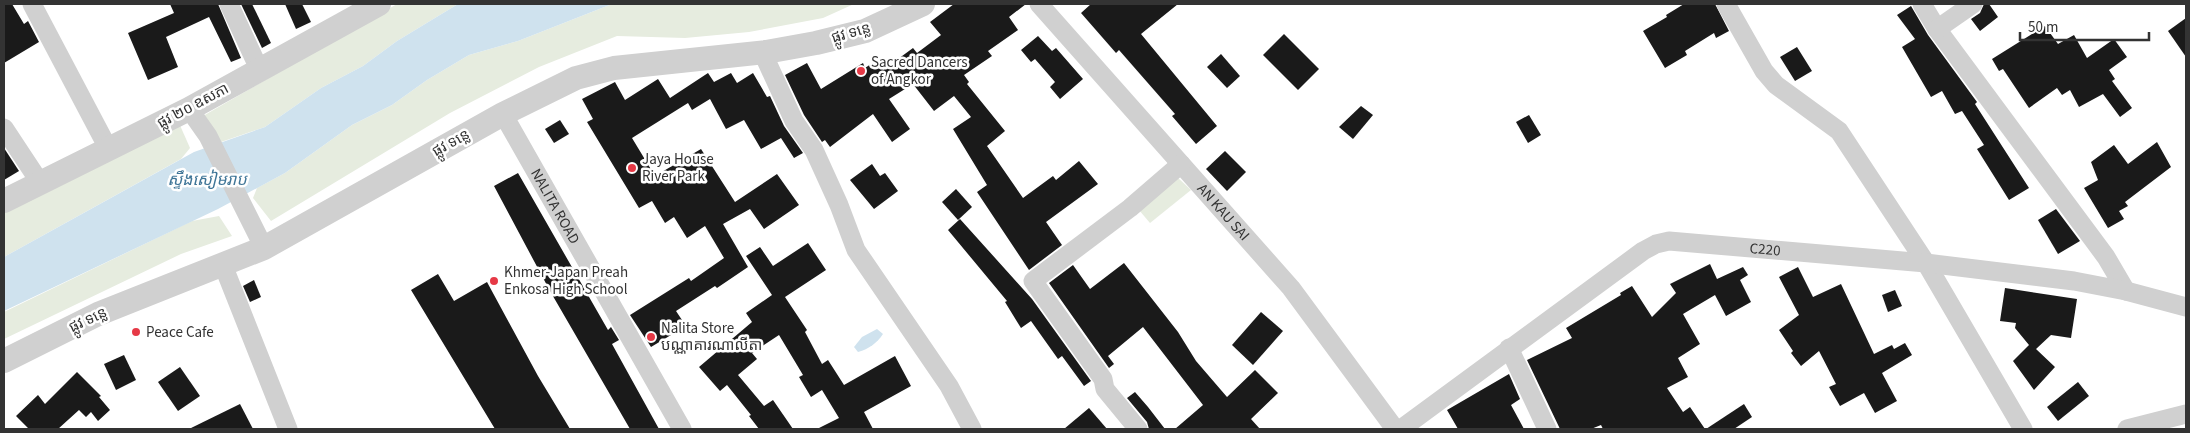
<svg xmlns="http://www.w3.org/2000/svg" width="2190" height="433" font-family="'Source Sans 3','Noto Sans Khmer',sans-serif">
	<rect width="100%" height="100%" fill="#fff"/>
	<!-- green -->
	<g fill="#e6ecdf">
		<path d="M397 4H458L397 41 363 66 321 88 265 127 221 142 203 116Z"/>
		<path d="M612 4H854L823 18 749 32 685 38 617 36 539 67 450 113 271 221 253 198 257 188 285 173 352 125 392 105 427 80 469 55 518 41Z"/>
		<path d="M179 123 190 148 181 159 4 257V213Z"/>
		<path d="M1177 177 1191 190 1150 223 1139 210Z"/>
		<path d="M219 216 232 236 181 254 4 339V312L192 221Z"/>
	</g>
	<!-- water -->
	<g fill="#cfe2ee">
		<path d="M458 4H612L518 41 469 55 427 80 392 105 352 125 285 173 218 209 4 311V257L194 152 265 127 321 88 363 66 397 41Z"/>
		<path d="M877 329 883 334C877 343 869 349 858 352L854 347 862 337Z"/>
	</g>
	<!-- building -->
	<g fill="#1a1a1a">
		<path d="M4 4H12L24 24 28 21 39 42 4 63Z"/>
		<path d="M170 4H218L241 58 231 62 209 17 166 37 178 67 148 80 128 33 174 13Z"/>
		<path d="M241 4H252L271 43 262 48Z"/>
		<path d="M285 4H302L311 22 296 29Z"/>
		<path d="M954 4H1026L1009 17 1018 30 988 51 992 56 964 75 969 82 967 84 1005 131 987 146 1023 198 1053 176 1056 180 1079 161 1098 184 1046 222 1062 245 1029 270 977 192 987 185 953 129 971 117 954 96 934 111 913 84 889 99 910 129 892 142 873 114 830 147 825 140 822 142 804 115 785 75 807 63 821 89 863 63 865 68 877 60 883 70 913 48 917 53 941 35 930 22Z"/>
		<path d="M1091 4H1178L1141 34 1217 126 1196 144 1172 116 1175 114 1119 50 1116 53 1081 13Z"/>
		<path d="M1684 4H1715L1729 31 1716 38 1714 33 1685 51 1687 55 1665 68 1643 31 1667 17 1666 15Z"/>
		<path d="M1984 4H1989L1998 17 1980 31 1971 19 1980 13Z"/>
		<path d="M1911 6 1928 35 1977 102 1975 104 2029 188 2009 200 1977 149 1984 145 1962 111 1955 114 1942 91 1931 97 1902 47 1915 39 1897 15Z"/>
		<path d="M2186 18V57L2168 31Z"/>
		<path d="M2045 26 2058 44 2074 35 2087 58 2114 39 2127 57 2109 70 2115 79 2112 81 2132 108 2120 117 2103 94 2079 107 2070 90 2062 95 2057 88 2029 108 2003 69 1999 71 1992 59Z"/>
		<path d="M1284 34 1319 69 1298 90 1263 55Z"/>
		<path d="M1038 36 1052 51 1056 48 1083 79 1060 99 1050 87 1055 82 1035 59 1031 62 1021 50Z"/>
		<path d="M1797 47 1812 71 1795 81 1780 57Z"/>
		<path d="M1221 54 1240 76 1227 88 1207 67Z"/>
		<path d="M708 73 714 82 731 73 737 83 753 73 767 97 770 96 784 126 803 153 794 158 781 138 761 149 744 120 726 129 710 99 692 110 688 103 632 138 655 176 701 149 735 202 777 174 799 205 764 229 750 209 723 224 748 267 717 288 715 286 676 311 686 326 651 347 630 315 689 278 691 281 724 258 705 226 687 238 674 217 665 223 652 201 639 208 587 122 593 119 582 99 615 82 625 100 658 79 670 98Z"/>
		<path d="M1361 106 1373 115 1353 139 1339 127Z"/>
		<path d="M1529 115 1541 135 1528 143 1516 122Z"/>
		<path d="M560 120 569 134 554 143 545 129Z"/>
		<path d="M2157 142 2171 167 2125 202 2128 206 2119 211 2124 219 2108 228 2084 188 2098 180 2091 162 2114 145 2128 164Z"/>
		<path d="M4 148 19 171 4 180Z"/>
		<path d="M1225 151 1246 172 1227 191 1206 169Z"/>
		<path d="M872 164 880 176 885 173 898 191 874 209 850 180Z"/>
		<path d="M518 173 608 330 611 327 619 340 612 344 659 429H630L550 291 494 186Z"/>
		<path d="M956 189 972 207 958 220 942 202Z"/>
		<path d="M2056 209 2080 241 2058 254 2038 220Z"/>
		<path d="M960 219 1032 299 1091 381 1084 386 1062 356 1058 359 1031 321 1021 328 1005 302 1007 301 948 230Z"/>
		<path d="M808 243 826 270 785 297 807 330 805 332 822 364 828 360 844 385 895 356 911 386 864 412 873 429H817L839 418 822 390 811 397 799 377 803 375 779 335 752 353 757 359 738 375 764 406 773 400 793 429H759L749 416 751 415 727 385 720 391 699 367 752 322 746 313 772 295 746 256 760 247 773 266Z"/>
		<path d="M1124 263 1178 332 1196 361 1227 397 1255 370 1278 393 1251 419 1260 429H1175L1203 405 1143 327 1108 356 1114 364 1109 368 1049 283 1073 265 1090 289Z"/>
		<path d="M1710 264 1717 279 1743 267 1748 275 1740 280 1751 302 1726 316 1715 295 1683 314 1700 344 1678 358 1688 377 1667 388 1683 412 1690 407 1705 429H1603L1601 425 1591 429H1560L1527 360 1572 338 1566 328 1621 295 1620 293 1632 286 1652 317 1676 293 1670 284Z"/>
		<path d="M1798 267 1813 297 1841 284 1874 354 1892 345 1894 349 1905 343 1912 355 1882 373 1897 401 1875 413 1864 393 1840 406 1829 387 1836 384 1819 351 1801 366 1791 353 1793 351 1779 330 1799 315 1779 277Z"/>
		<path d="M438 274 454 301 487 282 538 376 570 429H495L411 290Z"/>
		<path d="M254 280 261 297 250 302 243 286Z"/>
		<path d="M2005 288 2077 299 2071 338 2051 335 2036 349 2055 367 2034 390 2013 361 2029 345 2015 328 2016 323 2000 321Z"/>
		<path d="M1895 290 1902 306 1888 312 1882 295Z"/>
		<path d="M1261 312 1283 331 1253 365 1232 345Z"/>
		<path d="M124 355 136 380 116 390 104 364Z"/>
		<path d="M180 367 200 396 178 411 158 382Z"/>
		<path d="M77 372 101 396 99 397 110 410 98 421 91 412 86 417 79 410 58 429H29L16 416 38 395 45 404Z"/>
		<path d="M1509 374 1520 399 1511 405 1524 429H1458L1447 410Z"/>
		<path d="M2078 382 2089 396 2058 421 2047 407Z"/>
		<path d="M1135 392 1148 407 1165 429H1149L1147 422 1127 398Z"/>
		<path d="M240 404 253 429H189Z"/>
		<path d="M1744 404 1752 417 1734 429H1706Z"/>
		<path d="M1089 408 1107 429H1064Z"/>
	</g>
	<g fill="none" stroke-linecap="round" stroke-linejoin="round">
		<!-- minor -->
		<g stroke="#d0d0d0" stroke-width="19">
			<path d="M32 4 109 150"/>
			<path d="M229 4 260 71"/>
			<path id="s1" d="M1039 4 1291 288 1395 429"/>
			<path d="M1726 4 1764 71 1776 85 1839 131 1926 263 2023 429"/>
			<path d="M1922 4 1937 29 2106 257 2126 291"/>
			<path d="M1937 29 1973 4"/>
			<path d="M766 52V60L794 121 814 150 839 205 856 250 949 386 972 429"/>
			<path d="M189 109 208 136 264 248"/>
			<path id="s2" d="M503 114 682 429"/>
			<path d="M4 128 41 184"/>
			<path d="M223 265 288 429"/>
			<path d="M1509 348 1547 429"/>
			<path d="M1138 429 1105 389 1103 379 1033 281 1130 208 1181 164"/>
			<path id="s3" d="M1401 429 1643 251 1656 244 1669 241 1926 263 2074 281 2126 291 2186 307"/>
			<path d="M2127 429 2186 414"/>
		</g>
		<!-- tertiary -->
		<g stroke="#d0d0d0" stroke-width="24">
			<path d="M4 201 189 109 379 4"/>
			<path d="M4 361 98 314 264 248 503 114 576 78 614 68 766 52 816 43 865 31 923 4"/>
		</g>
	</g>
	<!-- markers -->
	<g fill="#e63946" stroke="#fff" stroke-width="2">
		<circle cx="861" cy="71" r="5"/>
		<circle cx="632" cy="168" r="5"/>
		<circle cx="494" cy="281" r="5"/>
		<circle cx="136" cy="332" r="5"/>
		<circle cx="651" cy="337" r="5"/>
	</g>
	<g text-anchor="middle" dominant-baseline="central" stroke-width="5" stroke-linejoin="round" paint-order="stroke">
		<!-- street labels -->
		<g font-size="15" fill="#333" stroke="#fff">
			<text transform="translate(851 33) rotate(-16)">ផ្លូវ ទន្លេ</text>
			<text transform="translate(193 106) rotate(-28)">ផ្លូវ ២០ ឧសភា</text>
			<text transform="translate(451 143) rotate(-29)">ផ្លូវ ទន្លេ</text>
			<text stroke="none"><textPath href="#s2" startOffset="106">NALITA ROAD</textPath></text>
			<text stroke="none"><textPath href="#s1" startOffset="278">AN KAU SAI</textPath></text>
			<text stroke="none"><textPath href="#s3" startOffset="425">C220</textPath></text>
			<text transform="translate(88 320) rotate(-25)">ផ្លូវ ទន្លេ</text>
		</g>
		<!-- poi labels -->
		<g font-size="15" fill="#333" stroke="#fff" text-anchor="start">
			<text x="871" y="62">Sacred Dancers<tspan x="871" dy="17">of Angkor</tspan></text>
			<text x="642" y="159">Jaya House<tspan x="642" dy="17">River Park</tspan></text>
			<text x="504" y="272">Khmer-Japan Preah<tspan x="504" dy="17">Enkosa High School</tspan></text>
			<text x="661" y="328">Nalita Store<tspan x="661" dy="17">បណ្ណាគារណាលីតា</tspan></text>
			<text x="146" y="332">Peace Cafe</text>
		</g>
		<!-- water labels -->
		<g font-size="16" font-style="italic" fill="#3f7597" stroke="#fff">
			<text x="207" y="180">ស្ទឹងសៀមរាប</text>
		</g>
	</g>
	<!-- border -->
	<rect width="2190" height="433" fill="none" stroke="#333333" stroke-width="10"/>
	<!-- scale -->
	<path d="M2020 32v8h129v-8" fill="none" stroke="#333333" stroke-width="2.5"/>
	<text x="2028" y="32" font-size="15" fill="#333333" stroke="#ffffff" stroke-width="4" paint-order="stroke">50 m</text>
</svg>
